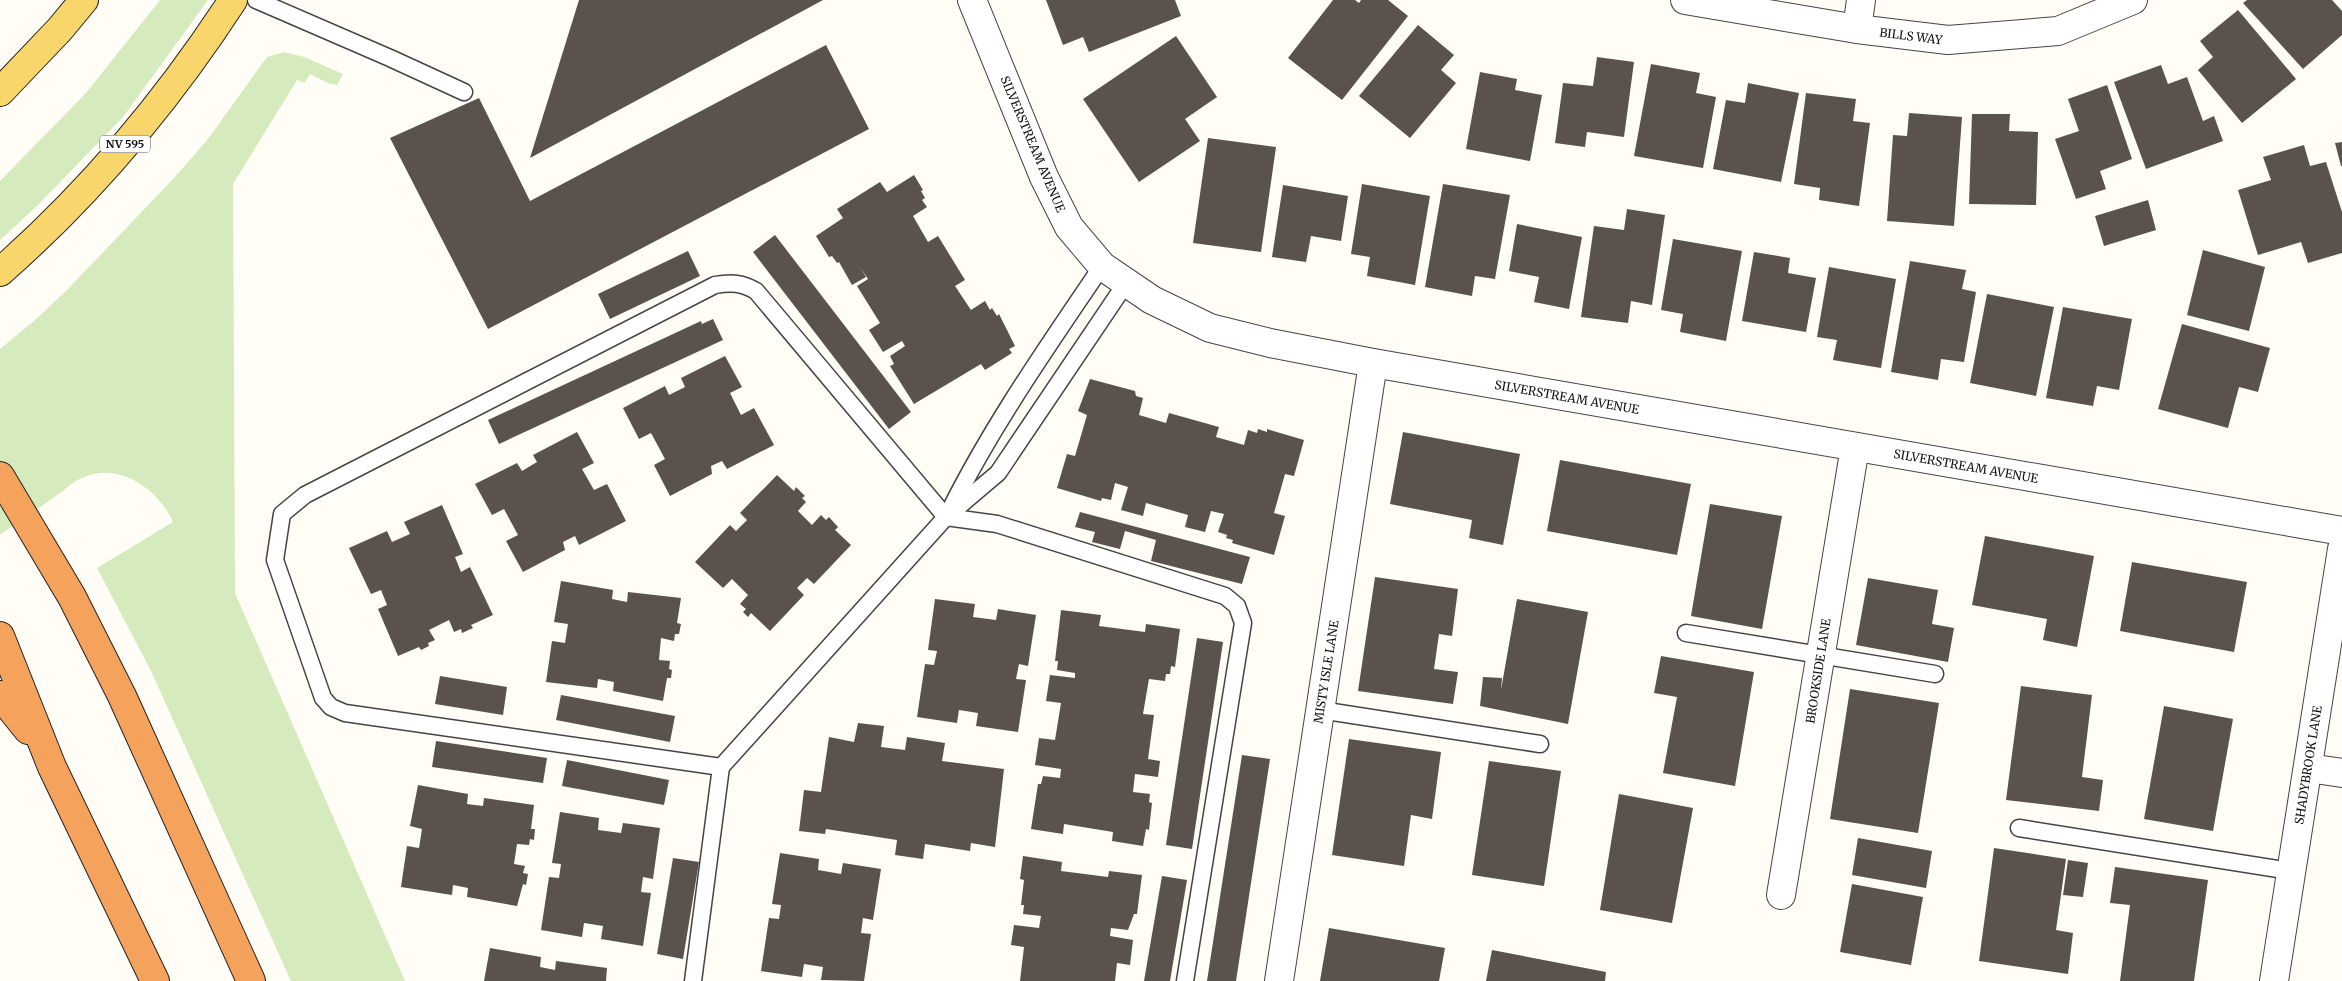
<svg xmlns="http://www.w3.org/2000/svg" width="2342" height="981" font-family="Merriweather,serif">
	<rect width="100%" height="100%" fill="#fffdf5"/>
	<!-- green -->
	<g fill="#d5ebbd">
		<path d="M160 0H208L123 117 37 206 0 240V181L86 93Z"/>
		<path d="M284 52 304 57 343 74 337 85 330 84 310 74 304 83 297 80 233 184 235 593 405 981H291L151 671 97 568 173 522C158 489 119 461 82 478 73 481 65 490 57 495 38 509 19 522 0 535V349L34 321 66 291 175 177 208 139 267 57Z"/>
	</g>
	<!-- building -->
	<g fill="#5a524d">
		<path d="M579 0H823L530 158Z"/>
		<path d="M1046 0H1175L1181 16 1089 52 1083 37 1063 45Z"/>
		<path d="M1333 0H1355L1359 3 1361 0H1388L1408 16 1342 100 1288 58Z"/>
		<path d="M2247 0H2332L2342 11V35L2303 69 2243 3Z"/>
		<path d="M2238 10 2296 79 2242 123 2198 70 2213 57 2200 41Z"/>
		<path d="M1418 25 1454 55 1441 70 1456 83 1410 138 1359 96Z"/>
		<path d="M1176 36 1217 97 1185 119 1200 141 1139 182 1083 99Z"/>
		<path d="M826 45 869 129 488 329 390 138 479 98 530 201Z"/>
		<path d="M1597 57 1634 62 1624 137 1587 132 1585 147 1555 143 1563 83 1593 86Z"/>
		<path d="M1651 64 1700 73 1696 93 1716 97 1703 168 1634 156Z"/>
		<path d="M2161 65 2168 84 2187 77 2203 121 2214 116 2223 141 2146 169 2114 82Z"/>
		<path d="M1480 72 1517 79 1515 90 1542 95 1530 161 1466 149Z"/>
		<path d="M1748 83 1799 93 1781 182 1713 169 1726 100 1745 103Z"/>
		<path d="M2107 85 2132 159 2100 171 2106 189 2076 199 2055 139 2079 131 2068 99Z"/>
		<path d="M1806 93 1856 99 1853 121 1870 123 1859 206 1819 200 1820 188 1794 184Z"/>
		<path d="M1909 113 1962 117 1954 226 1887 221 1893 135 1907 136Z"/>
		<path d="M1972 114H2010L2009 131 2038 132 2036 205 1969 204Z"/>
		<path d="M1208 138 1276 147 1261 252 1193 243Z"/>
		<path d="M2342 142V166H2341L2335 143Z"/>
		<path d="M2304 145 2310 166 2326 162 2342 212V253L2308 263 2301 242 2258 255 2238 190 2271 180 2263 157Z"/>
		<path d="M914 175 923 190 921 191 925 198 922 200 927 207 913 216 928 242 938 236 965 280 955 286 971 310 985 301 990 310 992 308 997 316 999 314 1015 346 1009 349 1012 353 985 370 981 364 914 404 890 366 894 364 890 356 905 346 902 341 883 352 869 330 880 323 857 286 868 279 860 267 866 277 852 285 839 262 837 263 832 256 829 257 816 236 843 218 837 209 880 182 887 192Z"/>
		<path d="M1362 184 1430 196 1415 285 1367 276 1370 257 1351 254Z"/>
		<path d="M1443 184 1510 195 1495 279 1475 276 1472 296 1425 287Z"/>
		<path d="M1283 185 1348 196 1341 241 1311 236 1306 262 1272 257Z"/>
		<path d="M2148 200 2156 230 2104 246 2095 216Z"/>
		<path d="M1627 209 1665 215 1652 305 1631 301 1628 323 1581 317 1594 226 1624 230Z"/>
		<path d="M1517 224 1582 237 1569 309 1534 302 1539 277 1509 271Z"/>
		<path d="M775 235 911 412 889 429 753 252Z"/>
		<path d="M1673 239 1742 251 1726 341 1680 332 1683 314 1661 310Z"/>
		<path d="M2203 250 2265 267 2249 331 2187 315Z"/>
		<path d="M688 251 700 276 610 319 598 294Z"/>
		<path d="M1754 252 1790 258 1788 273 1816 278 1806 332 1742 321Z"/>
		<path d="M1910 261 1966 270 1962 289 1976 292 1964 362 1941 359 1938 380 1891 372Z"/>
		<path d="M1829 267 1896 279 1881 368 1833 360 1837 340 1817 337Z"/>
		<path d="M1987 294 2054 307 2036 396 1970 383Z"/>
		<path d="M2063 307 2132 319 2119 390 2097 386 2093 406 2046 398Z"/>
		<path d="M713 319 723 340 499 444 488 420 701 321 702 324Z"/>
		<path d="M2182 324 2270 348 2258 392 2239 387 2228 428 2158 409Z"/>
		<path d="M725 356 742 387 730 393 741 415 754 408 774 445 727 469 722 461 711 466 712 474 670 496 654 465 665 459 651 433 639 439 623 408 665 386 669 395 685 387 681 378Z"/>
		<path d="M1090 379 1135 391 1136 396 1143 398 1139 415 1166 423 1169 413 1219 427 1216 437 1244 445 1248 430 1257 433 1258 429 1267 432V429L1304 440 1294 476 1285 474 1274 513 1285 516 1274 555 1232 543 1233 540 1226 538 1227 535 1218 532 1224 514 1211 511 1205 532 1185 527 1188 515 1146 503 1143 516 1121 510 1128 487 1115 483 1111 500 1102 498 1101 501 1057 488 1067 454 1075 456 1087 415 1078 411Z"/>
		<path d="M577 432 594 463 582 469 594 490 607 484 626 521 579 545 575 536 563 542 565 550 523 572 506 541 518 535 504 509 492 515 475 484 517 463 522 471 537 462 533 455Z"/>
		<path d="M1403 432 1520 454 1503 545 1469 538 1472 520 1390 504Z"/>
		<path d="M1560 460 1691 484 1677 555 1547 531Z"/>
		<path d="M777 475 794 491 796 487 805 496 802 498 806 502 798 511 812 525 821 515 826 520 829 517 838 527 835 530 851 545 814 584 807 578 797 588 804 595 770 631 751 613 748 617 743 612 746 609 740 604 748 595 732 579 723 588 695 562 730 525 736 531 747 520 740 513Z"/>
		<path d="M1710 504 1782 516 1762 629 1691 616Z"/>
		<path d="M442 505 463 554 455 557 461 572 470 567 493 615 471 625 473 628 462 633 461 629 454 632 449 620 429 630 435 640 428 643 429 646 421 650 419 647 398 656 378 609 387 605 381 590 371 594 349 548 387 531 392 542 410 534 404 522Z"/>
		<path d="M1080 512 1250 557 1242 584 1151 561 1156 540 1125 531 1120 549 1092 542 1095 532 1075 527Z"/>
		<path d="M1985 536 2094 556 2077 647 2043 640 2047 619 1972 605Z"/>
		<path d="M2132 562 2247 582 2234 652 2120 631Z"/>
		<path d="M1375 577 1458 589 1452 636 1439 634 1434 669 1458 672 1453 704 1358 691Z"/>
		<path d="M1868 578 1938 590 1932 624 1954 628 1948 662 1856 645Z"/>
		<path d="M561 581 613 590 612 599 627 602 628 592 681 598 677 623 681 624 679 634H675L674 641 661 638 659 660 670 661 669 669 672 670 671 678H667L663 701 613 691 614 682 598 679 597 688 546 682 552 641 565 643 568 624 554 622Z"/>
		<path d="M935 599 975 604 973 617 996 620 998 609 1036 615 1028 666 1019 664 1016 679 1026 680 1018 732 976 726 978 713 959 710 957 723 917 717 925 664 934 665 937 651 928 650Z"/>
		<path d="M1517 599 1588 612 1568 724 1480 706 1483 677 1502 678 1501 690Z"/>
		<path d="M1061 610 1101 615 1099 626 1145 632 1146 624 1180 629 1175 667 1171 666 1170 674H1166L1165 681 1149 679 1143 714 1154 715 1148 759 1160 761 1158 777 1135 774 1133 792 1150 794 1149 802 1152 803 1149 830 1146 829 1143 846 1112 841 1113 832 1064 824 1063 834 1031 829 1038 784H1041L1043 776 1060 778 1061 769 1035 765 1039 738 1055 740 1061 703 1046 701 1050 675 1075 678V673L1057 670 1058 661H1055Z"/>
		<path d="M1197 638 1223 642 1192 849 1166 845Z"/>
		<path d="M1661 656 1754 672 1735 786 1663 773 1677 697 1654 693Z"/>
		<path d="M440 676 507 687 503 715 435 704Z"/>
		<path d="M2021 686 2092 695 2082 777 2103 780 2099 811 2006 800Z"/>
		<path d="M1850 689 1939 703 1918 833 1830 819Z"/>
		<path d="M561 695 675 716 670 742 556 720Z"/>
		<path d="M2164 706 2233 719 2213 831 2144 819Z"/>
		<path d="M858 723 884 726 881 747 905 750 907 737 945 743 942 761 1004 769 995 847 971 843 970 851 925 844 923 859 895 855 897 840 826 829 825 834 799 831 804 790 821 792 829 737 854 742Z"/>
		<path d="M1349 739 1441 752 1432 819 1411 815 1404 866 1332 855Z"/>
		<path d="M436 741 547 758 543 783 432 767Z"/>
		<path d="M1242 755 1270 759 1236 981H1207Z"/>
		<path d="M567 760 669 780 664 805 562 786Z"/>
		<path d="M1489 761 1561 771 1544 886 1472 875Z"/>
		<path d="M418 785 468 794 467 804 483 806 484 798 534 805 531 829H535L534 840 530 839 529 845 517 844 514 864 525 866 523 873 528 874 526 885 523 884 517 906 467 897 468 888 453 885 452 895 401 887 407 846 419 848 422 829 410 826Z"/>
		<path d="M1619 794 1693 808 1672 923 1600 910Z"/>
		<path d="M560 812 599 818 598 830 621 833 623 823 660 828 653 879 643 877 641 892 651 893 643 946 601 939 603 926 584 923 582 937 541 930 549 877 559 878 561 864 552 863Z"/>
		<path d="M1858 838 1932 851 1926 888 1852 875Z"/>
		<path d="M1994 848 2066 859 2056 930 2073 933 2068 974 1979 961Z"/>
		<path d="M780 853 819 859 818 870 841 874 843 863 881 869 873 920 863 918 861 933 871 934 864 981 821 980 823 967 804 964 802 977 761 971 769 918 779 919 781 905 772 904Z"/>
		<path d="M1023 856 1062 862 1061 871 1108 877 1109 871 1142 875 1137 914H1134L1128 930 1111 928 1110 936 1133 940 1130 965 1117 963 1115 981H1020L1024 947 1011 945 1014 925 1039 928 1041 916 1023 914 1024 905H1021L1024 880 1020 879Z"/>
		<path d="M673 858 699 862 683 959 657 954Z"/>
		<path d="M2068 860 2088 863 2083 897 2063 895Z"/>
		<path d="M2115 867 2208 880 2194 981H2120L2130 905 2110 903Z"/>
		<path d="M1162 876 1187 880 1170 981H1144Z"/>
		<path d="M1852 884 1923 897 1911 965 1840 952Z"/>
		<path d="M1329 928 1445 948 1439 981H1320Z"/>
		<path d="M490 948 541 957 540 967 555 970 556 961 607 968 606 981H484Z"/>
		<path d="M1492 950 1606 972 1605 981H1486Z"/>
	</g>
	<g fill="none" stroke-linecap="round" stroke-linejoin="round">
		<!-- service casing -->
		<g stroke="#444" stroke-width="19">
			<g id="service">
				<path d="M256 0 390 58 464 92"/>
				<path d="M1126 283 998 473 946 517 721 767 345 713 331 707 323 698 275 560 282 514 305 495 715 285C732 282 742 283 756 291L946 517 997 524 1225 596 1237 606 1243 623 1185 981"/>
				<path d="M950 510C993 424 1048 346 1102 266"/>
				<path d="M1686 633 1935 674"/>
				<path d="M1320 710 1540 744"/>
				<path d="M2019 828 2291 871"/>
				<path d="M693 981 721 767"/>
			</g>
		</g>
		<!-- minor casing -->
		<g stroke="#444" stroke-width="30">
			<g id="minor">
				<path d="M972 0 1044 177 1069 227 1102 266 1152 300 1210 328 1270 343 1373 363 2342 531"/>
				<path d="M1685 0 1857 29 1948 40 2058 31 2133 0"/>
				<path d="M1857 29 1861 0"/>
				<path d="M2308 768 2342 773"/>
				<path d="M1781 895 1855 447"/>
				<path d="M1279 981 1373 363"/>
				<path d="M2274 981 2342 549"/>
			</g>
		</g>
		<!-- primary casing -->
		<g stroke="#222" stroke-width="30">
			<g id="primary">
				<path d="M0 92 60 29 84 0"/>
				<path d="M0 272C90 193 168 100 233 0"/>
			</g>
		</g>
		<!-- motorway casing -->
		<g stroke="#222" stroke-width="30">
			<g id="motorway">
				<path d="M0 476 72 597 122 696 251 981"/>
				<path d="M0 636 52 767 155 981"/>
				<path d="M0 695 28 730"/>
			</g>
		</g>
		<!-- service -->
		<use href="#service" stroke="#fff" stroke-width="16"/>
		<!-- minor -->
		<use href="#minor" stroke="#fff" stroke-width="28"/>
		<!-- primary -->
		<use href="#primary" stroke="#f9d66b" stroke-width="28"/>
		<!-- motorway -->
		<use href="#motorway" stroke="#f5a25d" stroke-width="28"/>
	</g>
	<g text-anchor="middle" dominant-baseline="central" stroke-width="5" stroke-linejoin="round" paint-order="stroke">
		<!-- shield labels -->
		<rect fill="#fff" stroke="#585858" stroke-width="1" x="100" y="135.5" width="50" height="17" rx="4"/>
		<g font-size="11" font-weight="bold" fill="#111">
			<text x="125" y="144">NV 595</text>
		</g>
		<!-- street labels -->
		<g font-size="12" fill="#111" stroke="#fff">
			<text transform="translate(1911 36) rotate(7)">BILLS WAY</text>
			<text transform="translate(1033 144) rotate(67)">SILVERSTREAM AVENUE</text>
			<text transform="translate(1567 397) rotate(10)">SILVERSTREAM AVENUE</text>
			<text transform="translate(1966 466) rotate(10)">SILVERSTREAM AVENUE</text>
			<text transform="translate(1818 671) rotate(-81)">BROOKSIDE LANE</text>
			<text transform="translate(1326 672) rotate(-81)">MISTY ISLE LANE</text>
			<text transform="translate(2308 765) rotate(-81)">SHADYBROOK LANE</text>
		</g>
	</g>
</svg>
